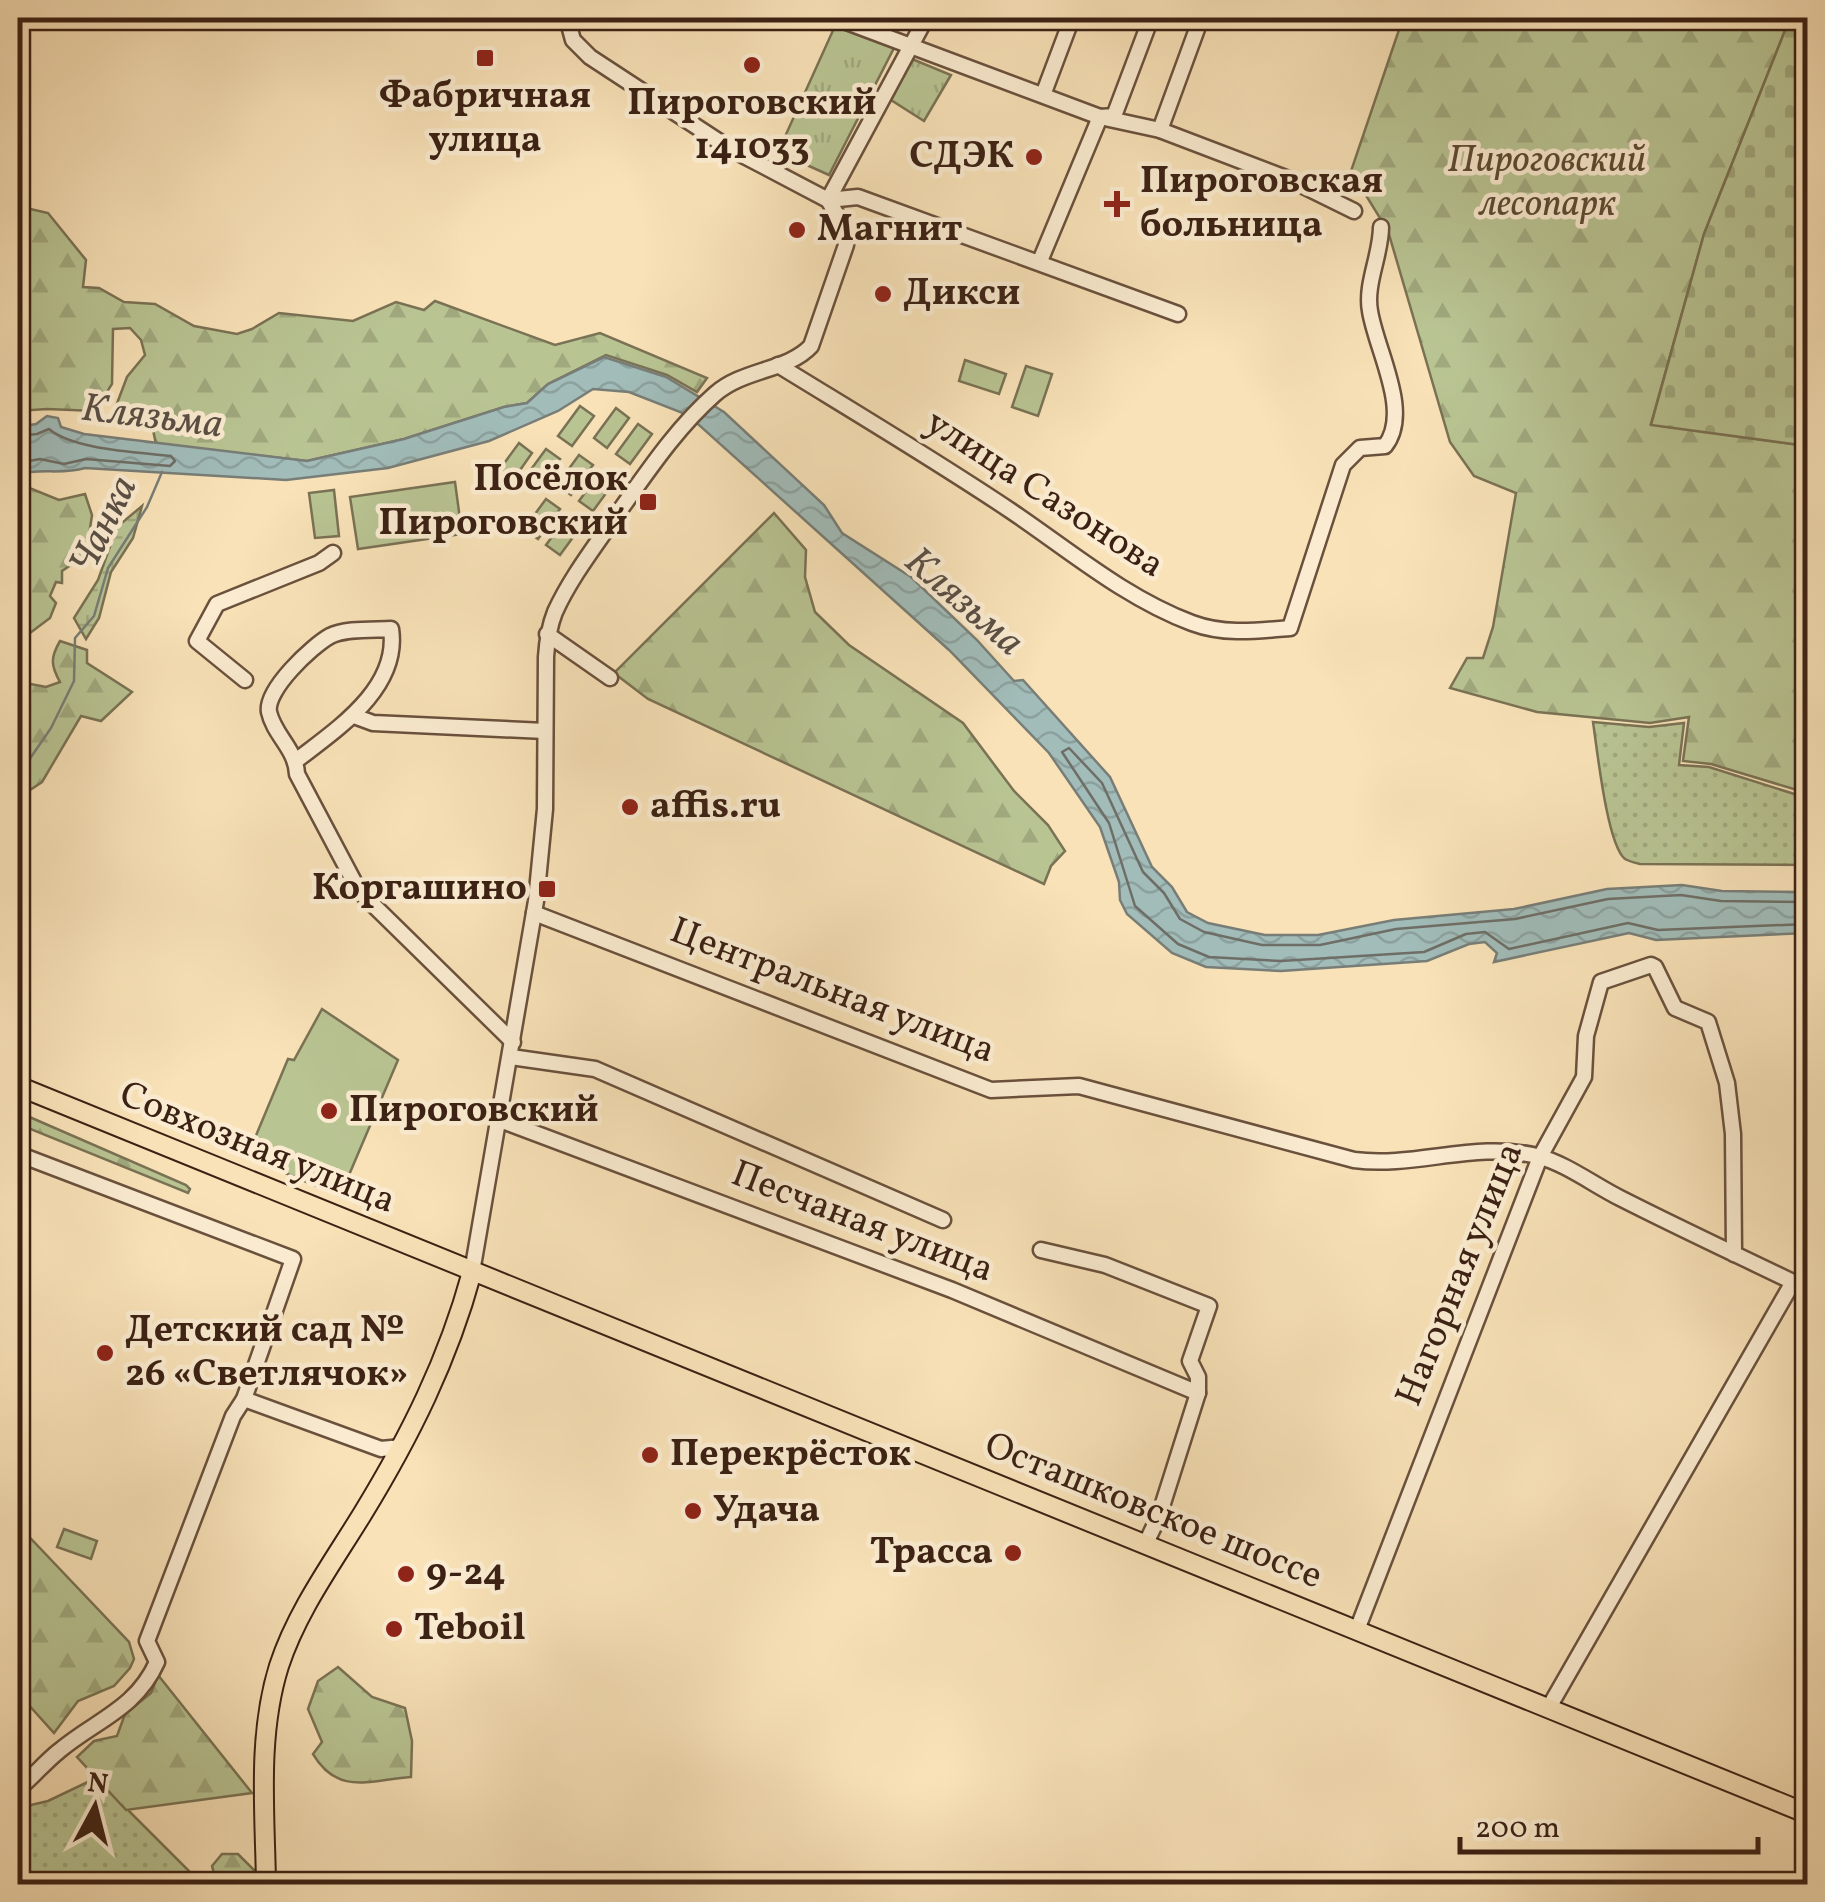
<svg xmlns="http://www.w3.org/2000/svg" width="1825" height="1902" font-family="Vollkorn,serif">
	<defs>
		<pattern id="grass-dots" width="8" height="8" patternUnits="userSpaceOnUse" patternTransform="scale(2.5)"><rect width="8" height="8" fill="#b9c493"/><path d="M2 2h.1M6 6h.1" fill="none" stroke="#a0a87e" stroke-width="1.8" stroke-linecap="round"/></pattern>
		<pattern id="forest-firs" width="22" height="20" patternUnits="userSpaceOnUse" patternTransform="scale(2.5)"><rect width="22" height="20" fill="#b9c493"/><path d="M5 1l3.5 6h-7zM16 11l3.5 6h-7z" fill="#a0a87e"/></pattern>
		<pattern id="wetland-marsh" width="20" height="14" patternUnits="userSpaceOnUse" patternTransform="scale(2.5)"><rect width="20" height="14" fill="#b9c493"/><path d="M1 5h8M5 5V1M11 12h8M15 12V8" fill="none" stroke="#a0a87e"/></pattern>
		<pattern id="cemetery-stones" width="16" height="16" patternUnits="userSpaceOnUse" patternTransform="scale(2.5)"><rect width="16" height="16" fill="#b9c493"/><path d="M2 7V4a2 2 0 0 1 4 0v3zM10 15v-3a2 2 0 0 1 4 0v3z" fill="#a0a87e"/></pattern>
		<pattern id="park-tufts" width="24" height="20" patternUnits="userSpaceOnUse" patternTransform="scale(2.5)"><rect width="24" height="20" fill="#b9c493"/><path d="M3 7l-1-3M5 7V3M7 7l1-3M15 17l-1-3M17 17v-4M19 17l1-3" fill="none" stroke="#a0a87e"/></pattern>
		<pattern id="water-waves" width="16" height="10" patternUnits="userSpaceOnUse" patternTransform="scale(2.5)"><rect width="16" height="10" fill="#a1bcb9"/><path d="M0 5q4-4 8 0t8 0" fill="none" stroke="#8ca19e"/></pattern>
	</defs>
	<rect width="100%" height="100%" fill="#f9e2b8"/>
	<filter id="stains"><feTurbulence type="fractalNoise" baseFrequency=".002" numOctaves="4"/><feColorMatrix values="0 0 0 0 .2 0 0 0 0 .09 0 0 0 0 .02 0 0 0 .5 -.17"/></filter>
	<radialGradient id="worn" r=".72"><stop offset=".6" stop-color="#630" stop-opacity="0"/><stop offset="1" stop-color="#630" stop-opacity=".3"/></radialGradient>
	<!-- grass -->
	<g fill="url(#grass-dots)" stroke="#7a7254" stroke-width="2.5">
		<path d="M1593 722 1649 727 1684 723 1679 765 1709 767 1807 798V865L1640 864C1636 863 1628 861 1625 859 1607 845 1597 748 1593 722Z"/>
		<path d="M96 1778 202 1884H18V1808L48 1801Z"/>
	</g>
	<!-- forest -->
	<g fill="url(#forest-firs)" stroke="#7a7254" stroke-width="2.5">
		<path d="M1403 18H1790L1704 234 1651 424 1807 446V793L1711 764 1683 761 1689 717 1650 723 1537 712 1450 688 1467 658H1483L1493 627 1516 493 1474 476 1450 442 1388 231 1351 171Z"/>
		<path d="M22 207 48 213 86 260 83 287 99 288 124 302 155 304 194 326 237 334 252 329 279 313 353 321 396 302 424 310 435 301 555 345 600 333 707 378 697 392 667 375 606 355 548 384 527 403 504 407 404 439 307 461 156 444 153 430 125 418 116 406 127 377 145 355 141 340 130 328 113 329 112 384 95 411 47 409 18 411V218Z"/>
		<path d="M22 485 59 500 85 494 92 515 86 555 62 571V583L56 582 50 596 56 603 50 618 18 642V487Z"/>
		<path d="M774 513 806 550 805 577 815 612 849 645 963 723 1014 791 1048 825 1065 851 1051 866 1044 884 648 699 614 673Z"/>
		<path d="M60 641 87 650V663L132 692 101 721 81 716 42 782 18 798 19 691 31 684 46 687 60 682C51 666 50 658 60 641Z"/>
		<path d="M18 1112 186 1185 190 1189 188 1193 18 1124Z"/>
		<path d="M18 1525 129 1642 134 1659 130 1668 114 1686 78 1701 54 1733 18 1693Z"/>
		<path d="M338 1667 372 1697 405 1708 412 1741 411 1777C370 1780 338 1796 313 1754L322 1742 308 1709 318 1681Z"/>
		<path d="M158 1675 252 1793 126 1810 77 1757 94 1741 117 1736 125 1714 151 1693Z"/>
		<path d="M222 1854H238L254 1870 252 1884H217L212 1866Z"/>
	</g>
	<!-- wetland -->
	<path fill="url(#wetland-marsh)" stroke="#7a7254" stroke-width="2.5" d="M142 506 133 538 111 572 99 618 86 639 74 618 98 580 117 527Z"/>
	<!-- cemetery -->
	<path fill="url(#cemetery-stones)" stroke="#7a7254" stroke-width="2.5" d="M1790 18 1808 20 1807 446 1651 425 1704 234Z"/>
	<!-- park -->
	<g fill="url(#park-tufts)" stroke="#7a7254" stroke-width="2.5">
		<path d="M835 26 894 48 829 175 778 152Z"/>
		<path d="M912 59 951 75 924 121 891 100Z"/>
	</g>
	<!-- pitch -->
	<g fill="#b9c493" stroke="#7a7254" stroke-width="2.5">
		<path d="M965 360 1006 374 999 394 959 381Z"/>
		<path d="M1026 366 1052 374 1038 416 1012 407Z"/>
		<path d="M580 406 594 416 572 446 558 436Z"/>
		<path d="M616 408 629 418 607 448 594 438Z"/>
		<path d="M638 424 652 434 630 464 616 454Z"/>
		<path d="M519 443 532 453 511 483 497 473Z"/>
		<path d="M546 449 560 459 538 489 524 479Z"/>
		<path d="M579 455 593 465 571 495 557 485Z"/>
		<path d="M601 471 615 481 593 511 579 501Z"/>
		<path d="M455 482 462 534 358 549 350 497Z"/>
		<path d="M334 490 339 536 315 538 309 493Z"/>
		<path d="M546 499 560 509 538 539 524 529Z"/>
		<path d="M568 515 582 525 560 555 546 545Z"/>
		<path d="M322 1009 398 1060 340 1196 247 1157 288 1059 294 1060Z"/>
		<path d="M64 1529 97 1541 91 1559 57 1547Z"/>
	</g>
	<!-- water -->
	<path fill="url(#water-waves)" stroke="#787e77" stroke-width="2.5" d="M604 357 666 377 724 412 824 505 842 533 911 577 977 640 1014 681 1023 680 1110 777 1152 867 1172 887 1187 912 1208 923 1265 935H1318L1394 920 1514 909 1607 889 1682 885 1722 891 1807 892V933L1656 940 1629 933 1494 962 1497 953 1485 942 1469 944 1427 961 1281 971 1206 967 1172 953 1127 914 1120 900 1119 882 1100 827 1049 753 949 650 688 415 629 392 593 389 558 411 489 441 388 468 286 480 85 468C62 475 42 468 18 474V427L36 424 47 416 58 418 61 427 84 434 307 461 404 439 504 407 527 403 548 384Z"/>
	<g fill="none" stroke-linecap="round" stroke-linejoin="round">
		<!-- shore -->
		<g stroke="#6e6e66" stroke-width="2.5">
			<path d="M18 436 37 434 49 429C74 450 138 452 171 456L175 461 170 466 86 459 64 464 40 459 18 463"/>
			<path d="M1808 902 1721 901 1681 895 1608 899 1515 919 1396 929 1320 945H1262L1204 932 1180 919 1164 893 1143 872 1102 783 1069 748 1062 752 1109 823 1135 906 1178 944 1209 957 1281 961 1424 952 1466 934 1485 932 1509 949 1628 923 1658 930 1808 924"/>
		</g>
		<!-- stream -->
		<path stroke="#787e77" stroke-width="2.5" d="M18 776 51 728 74 681 75 638 94 616 108 568 147 507 162 472"/>
		<!-- minor casing -->
		<g stroke="#6a513d" stroke-width="19">
			<g id="minor">
				<path d="M836 18 1100 117 1160 130 1291 180 1354 211"/>
				<path d="M1043 95 1072 18"/>
				<path d="M1160 130 1197 29"/>
				<path d="M828 200 858 197 1178 314"/>
				<path d="M828 200 926 18"/>
				<path d="M1040 261 1100 117 1114 116 1151 18"/>
				<path d="M778 365C856 413 935 460 1011 511 1069 550 1125 598 1192 623 1224 635 1256 631 1290 628L1343 465 1360 448 1385 446C1412 412 1376 350 1370 311 1365 284 1381 255 1381 227"/>
				<path d="M547 634 610 678"/>
				<path d="M245 680 197 641 217 604 319 563 333 553"/>
				<path d="M354 716 373 723 545 731"/>
				<path d="M297 760C337 729 400 688 391 629 374 630 345 628 330 636 312 646 265 690 269 712 274 735 296 749 297 774L359 891 513 1042"/>
				<path d="M534 913 991 1090 1079 1086 1354 1160C1416 1168 1475 1141 1537 1156 1565 1163 1594 1185 1620 1198 1677 1227 1735 1254 1793 1282L1548 1709"/>
				<path d="M511 1057 595 1069 943 1220"/>
				<path d="M500 1120 952 1290 1198 1393"/>
				<path d="M18 1154 293 1259 244 1399 233 1416 147 1641 157 1662C136 1709 96 1720 59 1751 44 1763 32 1778 18 1789"/>
				<path d="M1041 1250 1105 1265 1209 1306 1190 1361 1198 1377V1393L1159 1516 1146 1543"/>
				<path d="M472 1272 536 901 545 809 546 657C547 641 549 627 555 612 570 579 593 549 613 520 644 477 675 429 715 394 743 369 788 371 811 346L846 245 842 223 828 200 729 148 590 57 573 40 567 18"/>
				<path d="M244 1399 381 1449 402 1447"/>
				<path d="M1357 1630 1540 1157 1584 1077 1586 1036 1601 982 1651 965 1655 967 1675 1008 1708 1022 1727 1083 1733 1134 1734 1254"/>
			</g>
		</g>
		<!-- major casing -->
		<g stroke="#3b2114" stroke-width="22">
			<g id="major">
				<path d="M18 1086 1808 1814"/>
				<path d="M266 1884C265 1812 257 1736 279 1666 297 1611 333 1562 363 1513 410 1436 448 1360 472 1272"/>
			</g>
		</g>
		<!-- minor -->
		<use href="#minor" stroke="#fbecd1" stroke-width="14"/>
		<!-- major -->
		<use href="#major" stroke="#f9e2b8" stroke-width="18"/>
	</g>
	<!-- markers -->
	<g fill="#8f2418" stroke="#fbecd1" stroke-width="4">
		<rect x="475" y="48" width="20" height="20" rx="5"/>
		<circle cx="752" cy="65" r="10"/>
		<circle cx="1034" cy="157" r="10"/>
		<path d="M1112 189h10v10h10v10h-10v10h-10v-10h-10v-10h10z"/>
		<circle cx="797" cy="230" r="10"/>
		<circle cx="883" cy="294" r="10"/>
		<rect x="638" y="492" width="20" height="20" rx="5"/>
		<circle cx="630" cy="807" r="10"/>
		<rect x="537" y="879" width="20" height="20" rx="5"/>
		<circle cx="329" cy="1111" r="10"/>
		<circle cx="105" cy="1353" r="10"/>
		<circle cx="650" cy="1455" r="10"/>
		<circle cx="693" cy="1511" r="10"/>
		<circle cx="1013" cy="1553" r="10"/>
		<circle cx="406" cy="1574" r="10"/>
		<circle cx="394" cy="1629" r="10"/>
	</g>
	<g text-anchor="middle" dominant-baseline="central" stroke-width="9" stroke-linejoin="round" paint-order="stroke">
		<!-- poi labels -->
		<g font-size="38" font-weight="bold" fill="#3b2114" stroke="#fbecd1" text-anchor="start">
			<text x="485" y="97" text-anchor="middle">Фабричная<tspan x="485" dy="44">улица</tspan></text>
			<text x="752" y="104" text-anchor="middle">Пироговский<tspan x="752" dy="44">141033</tspan></text>
			<text x="1014" y="157" text-anchor="end">СДЭК</text>
			<text x="1140" y="182">Пироговская<tspan x="1140" dy="44">больница</tspan></text>
			<text x="817" y="230">Магнит</text>
			<text x="903" y="294">Дикси</text>
			<text x="628" y="480" text-anchor="end">Посёлок<tspan x="628" dy="44">Пироговский</tspan></text>
			<text x="650" y="807">affis.ru</text>
			<text x="527" y="889" text-anchor="end">Коргашино</text>
			<text x="349" y="1111">Пироговский</text>
			<text x="125" y="1331">Детский сад №<tspan x="125" dy="44">26 «Светлячок»</tspan></text>
			<text x="670" y="1455">Перекрёсток</text>
			<text x="713" y="1511">Удача</text>
			<text x="993" y="1553" text-anchor="end">Трасса</text>
			<text x="426" y="1574">9-24</text>
			<text x="414" y="1629">Teboil</text>
		</g>
		<!-- park labels -->
		<g font-size="38" font-style="italic" fill="#5a4a34" stroke="#fbecd1">
			<text x="1547" y="161">Пироговский<tspan x="1547" dy="44">лесопарк</tspan></text>
		</g>
		<!-- street labels -->
		<g font-size="38" fill="#3b2114" stroke="#fbecd1">
			<text transform="translate(1044 495) rotate(33)">улица Сазонова</text>
			<text transform="translate(832 992) rotate(21)">Центральная улица</text>
			<text transform="translate(257 1149) rotate(22)">Совхозная улица</text>
			<text transform="translate(862 1223) rotate(21)">Песчаная улица</text>
			<text transform="translate(1461 1275) rotate(-68)">Нагорная улица</text>
			<text transform="translate(1153 1512) rotate(22)">Осташковское шоссе</text>
		</g>
		<!-- water labels -->
		<g font-size="40" font-style="italic" fill="#5a5046" stroke="#fbecd1">
			<text transform="translate(152 418) rotate(7)">Клязьма</text>
			<text transform="translate(105 526) rotate(-64)">Чанка</text>
			<text transform="translate(963 603) rotate(41)">Клязьма</text>
		</g>
	</g>
	<!-- margin -->
	<rect width="1825" height="1902" fill="none" stroke="#f9e2b8" stroke-width="60"/>
	<rect x="20" y="20" width="1785" height="1862" fill="none" stroke="#3b2114" stroke-width="5"/>
	<rect x="30" y="30" width="1765" height="1842" fill="none" stroke="#3b2114" stroke-width="2.5"/>
	<!-- north arrow -->
	<g transform="translate(95 1807) rotate(7)" stroke="#fbecd1" stroke-width="8" paint-order="stroke">
	<path d="M0-8L18 38L0 25L-18 38Z" fill="#3b2114"/>
	<text y="-15" font-size="28" font-weight="bold" text-anchor="middle" fill="#3b2114">N</text>
	</g>
	<!-- scale -->
	<path d="M1460 1837v15h298v-15" fill="none" stroke="#3b2114" stroke-width="5"/>
	<text x="1475" y="1837" font-size="30" fill="#3b2114" stroke="#fbecd1" stroke-width="8" paint-order="stroke">200 m</text>
	<rect width="100%" height="100%" filter="url(#stains)"/>
	<rect width="100%" height="100%" fill="url(#worn)"/>
</svg>
